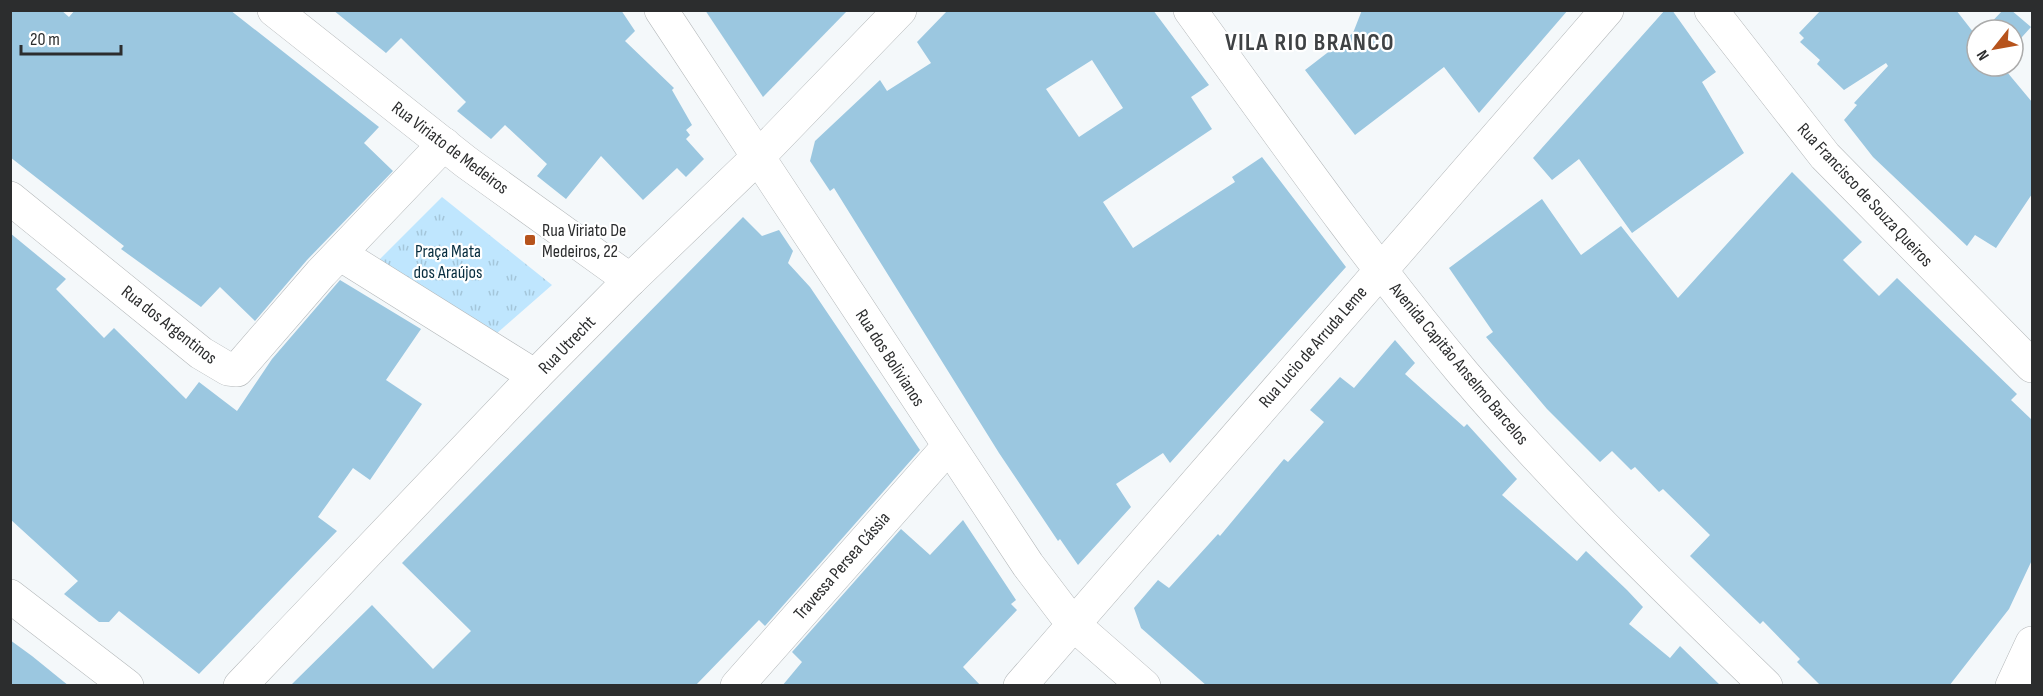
<svg xmlns="http://www.w3.org/2000/svg" width="2043" height="696" font-family="'Sofia Sans Condensed',sans-serif">
	<defs>
		<pattern id="park-tufts" width="24" height="20" patternUnits="userSpaceOnUse" patternTransform="scale(1.5)"><rect width="24" height="20" fill="#bfe6fe"/><path d="M3 7l-1-3M5 7V3M7 7l1-3M15 17l-1-3M17 17v-4M19 17l1-3" fill="none" stroke="#a4c6da"/></pattern>
	</defs>
	<rect width="100%" height="100%" fill="#f4f8fa"/>
	<!-- park -->
	<path fill="url(#park-tufts)" d="M442 197 552 285 488 341 370 269Z"/>
	<!-- building -->
	<g fill="#9bc7e0" fill-rule="evenodd">
		<path d="M10 10H61L69 17 75 10H230L379 127 364 143 393 171 307 260 255 321 220 287 201 307 121 249 124 246 10 157Z"/>
		<path d="M333 10H621L635 31 625 41 674 88 672 90 692 125 686 130 690 135 686 139 704 159 686 177 677 168 643 200 601 156 566 199 537 176 547 164 505 125 491 139 457 111 466 102 401 38 386 53Z"/>
		<path d="M705 10H848L763 97Z"/>
		<path d="M948 10H1153L1209 85 1191 97 1212 129 1103 202 1133 248 1235 182 1232 177 1262 157 1346 267 1170 463 1163 453 1116 484 1131 507 1078 565 1060 539 1058 541 999 453 834 188 830 191 810 161 815 141 880 80 887 91 931 63 917 42ZM1092 60 1123 108 1079 137 1046 89Z"/>
		<path d="M1362 10H1568L1479 113 1444 67 1355 135 1305 70 1353 33Z"/>
		<path d="M1665 10H1672L1716 72 1702 82 1744 153 1632 233 1579 159 1552 180 1533 158Z"/>
		<path d="M1821 10H1956L1977 37V66H2002L2032 102V194L1996 248 1975 235 1967 246 1873 157 1844 120 1857 105 1854 103 1888 66 1886 63 1844 90 1817 64 1820 60 1800 42 1804 38 1799 33Z"/>
		<path d="M2003 10H2011L2031 27 2013 47V30H1984Z"/>
		<path d="M1792 172 1862 242 1843 260 1879 296 1897 278 2017 394 2011 400 2032 420V560L2009 609 1949 686H1821L1797 662 1800 659 1763 621 1760 624 1690 556 1710 535 1663 489 1659 492 1635 467 1631 470 1612 451 1600 462 1547 409 1486 337 1493 332 1449 268 1542 199 1581 255 1621 226 1678 298Z"/>
		<path d="M743 217 762 236 779 230 793 251 788 263 810 287 920 450 765 626 759 620 695 686H290L372 605 433 669 471 631 402 563Z"/>
		<path d="M10 233 66 279 56 289 104 338 114 328 186 399 199 382 237 411 272 359 340 280 421 329 386 380 422 404 370 480 353 468 318 517 337 531 199 674 119 611 109 622H99L64 594 78 581 10 519Z"/>
		<path d="M1395 340 1415 363 1405 374 1464 427 1467 424 1517 479 1502 495 1577 561 1586 551 1627 590 1643 607 1629 624 1670 658 1680 646 1721 686H1207L1141 628 1134 608 1158 580 1169 588 1218 534 1220 536 1284 459 1288 462 1324 422 1310 410 1340 377 1354 388Z"/>
		<path d="M963 520 1016 600 1011 604 1017 610 963 667 981 686H782L802 662 792 652 901 529 930 555Z"/>
		<path d="M10 640 32 656 69 686H10Z"/>
	</g>
	<g fill="none" stroke-linecap="round" stroke-linejoin="round">
		<!-- minor casing -->
		<g stroke="#b4b8ba" stroke-width="34">
			<g id="minor">
				<path d="M274 10 466 162 630 280"/>
				<path d="M661 10 1028 565 1072 623 1144 686"/>
				<path d="M1190 10C1279 133 1366 257 1463 373 1557 484 1661 584 1766 686"/>
				<path d="M1711 10 1825 156 2032 366"/>
				<path d="M10 198 201 353 228 369 237 370 321 273 444 144"/>
				<path d="M340 254 535 376"/>
				<path d="M10 596 127 686"/>
				<path d="M240 686 535 376 630 280 758 157 900 10"/>
				<path d="M737 686 948 447"/>
				<path d="M1020 686 1607 10"/>
				<path d="M2012 686 2032 643"/>
			</g>
		</g>
		<!-- minor -->
		<use href="#minor" stroke="#fff" stroke-width="33"/>
	</g>
	<!-- markers -->
	<rect fill="#b6531c" stroke="#fff" stroke-width="2" x="524" y="234" width="12" height="12" rx="3"/>
	<g text-anchor="middle" dominant-baseline="central" stroke-width="4.5" stroke-linejoin="round" paint-order="stroke">
		<!-- street labels -->
		<g font-size="18" fill="#2c2d2e" stroke="#fff">
			<text transform="translate(450 148) rotate(37)">Rua Viriato de Medeiros</text>
			<text transform="translate(1865 195) rotate(47)">Rua Francisco de Souza Queiros</text>
			<text transform="translate(169 325) rotate(38)">Rua dos Argentinos</text>
			<text transform="translate(567 345) rotate(-46)">Rua Utrecht</text>
			<text transform="translate(1313 347) rotate(-49)">Rua Lucio de Arruda Leme</text>
			<text transform="translate(890 358) rotate(57)">Rua dos Bolivianos</text>
			<text transform="translate(1459 364) rotate(50)">Avenida Capitão Anselmo Barcelos</text>
			<text transform="translate(842 566) rotate(-49)">Travessa Persea Cássia</text>
		</g>
		<!-- poi labels -->
		<g font-size="18" fill="#2c2d2e" stroke="#fff" text-anchor="start">
			<text x="542" y="230">Rua Viriato De<tspan x="542" dy="21">Medeiros, 22</tspan></text>
		</g>
		<!-- park labels -->
		<g font-size="18" fill="#082e40" stroke="#fff">
			<text x="448" y="251">Praça Mata<tspan x="448" dy="21">dos Araújos</tspan></text>
		</g>
		<!-- district labels -->
		<g font-size="24" font-weight="bold" letter-spacing="1.5" fill="#3f4244" stroke="#fff">
			<text x="1310" y="42">VILA RIO BRANCO</text>
		</g>
	</g>
	<!-- border -->
	<rect width="2043" height="696" fill="none" stroke="#2c2d2e" stroke-width="24"/>
	<!-- north arrow -->
	<g transform="translate(1995 48) rotate(239)"><circle r="28" fill="#ffffff" stroke="#ababab" stroke-width="1.5"/>
	<path d="M0-4.5L10 22L0 15L-10 22Z" fill="#b6531c"/>
	<text y="-9" font-size="16" font-weight="bold" text-anchor="middle" fill="#2c2d2e">N</text>
	</g>
	<!-- scale -->
	<path d="M21 45v9h100v-9" fill="none" stroke="#2c2d2e" stroke-width="3"/>
	<text x="30" y="45" font-size="18" fill="#2c2d2e" stroke="#ffffff" stroke-width="4.5" paint-order="stroke">20 m</text>
</svg>
